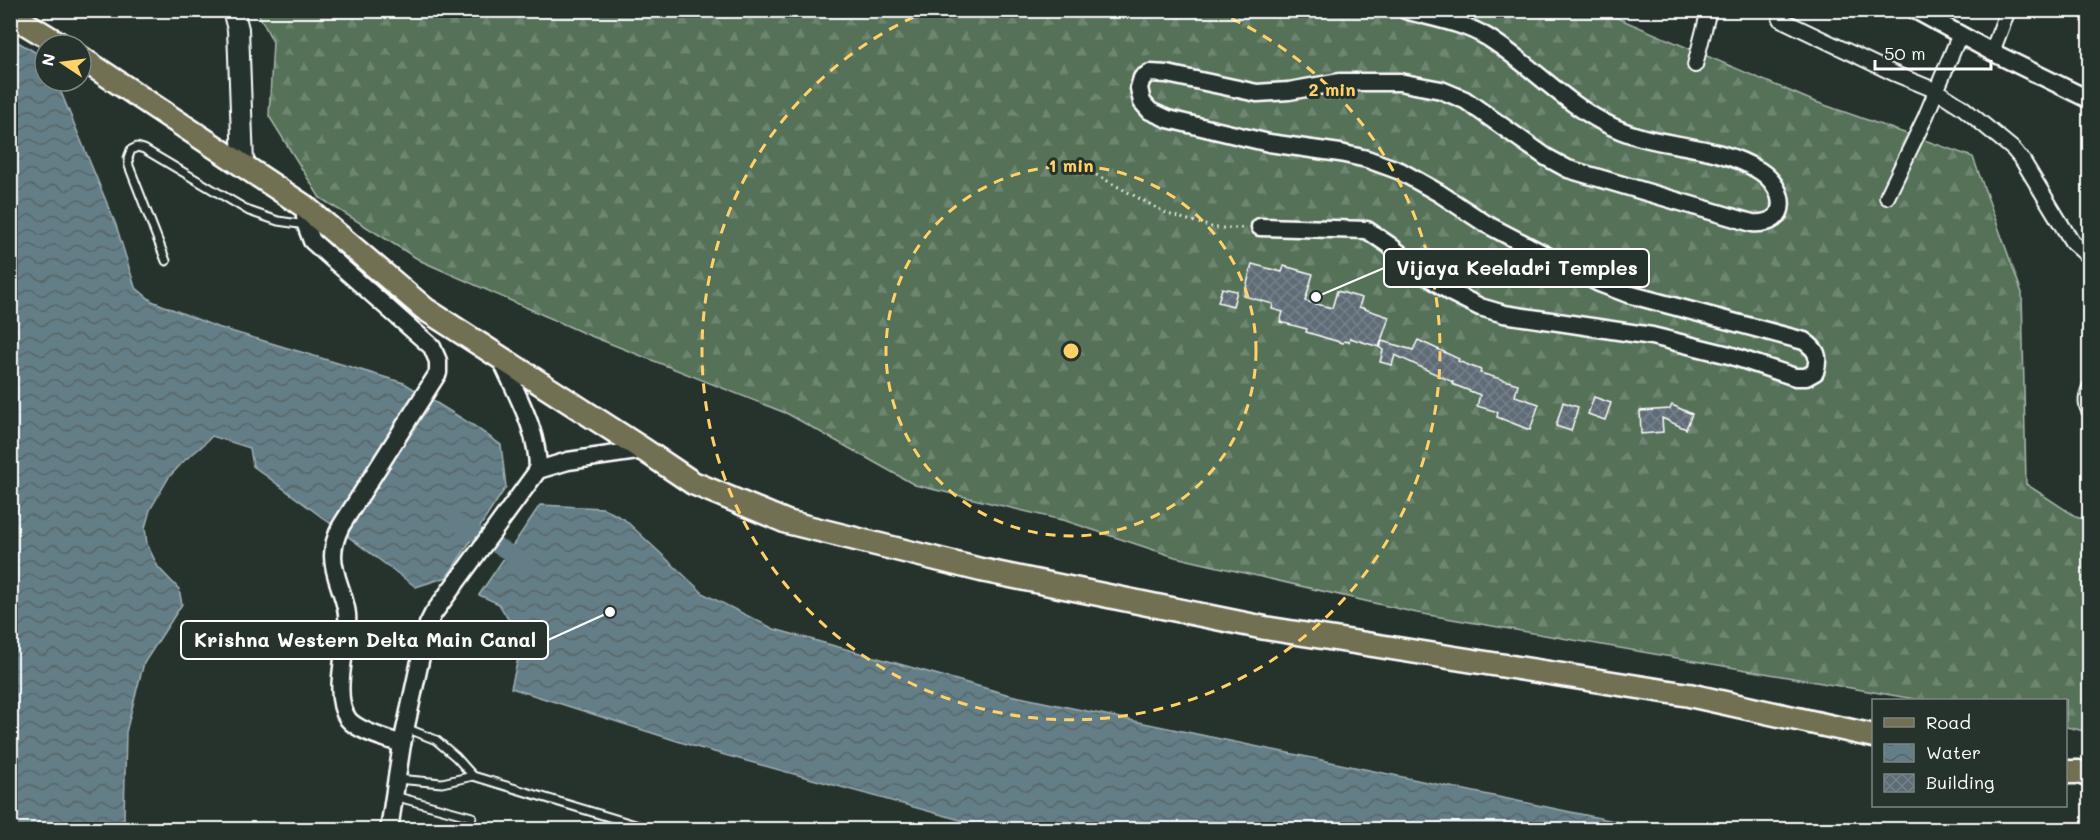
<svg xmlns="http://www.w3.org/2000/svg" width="2100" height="840" font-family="Mali,sans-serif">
	<defs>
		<pattern id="forest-firs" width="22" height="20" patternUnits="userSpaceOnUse" patternTransform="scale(1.5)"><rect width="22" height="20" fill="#557158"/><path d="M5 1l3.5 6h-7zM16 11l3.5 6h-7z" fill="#6e8671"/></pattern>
		<pattern id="water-waves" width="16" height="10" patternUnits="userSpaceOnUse" patternTransform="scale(1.5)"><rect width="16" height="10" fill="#637e86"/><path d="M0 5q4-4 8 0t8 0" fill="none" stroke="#586569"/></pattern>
		<pattern id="building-cross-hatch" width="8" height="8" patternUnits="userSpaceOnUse" patternTransform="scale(1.5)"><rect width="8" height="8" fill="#5e6c76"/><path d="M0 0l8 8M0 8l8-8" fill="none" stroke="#76828b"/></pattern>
	</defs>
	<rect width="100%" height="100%" fill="#26332d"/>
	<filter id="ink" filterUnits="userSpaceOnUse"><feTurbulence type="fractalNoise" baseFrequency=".0167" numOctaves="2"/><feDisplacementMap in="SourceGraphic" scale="12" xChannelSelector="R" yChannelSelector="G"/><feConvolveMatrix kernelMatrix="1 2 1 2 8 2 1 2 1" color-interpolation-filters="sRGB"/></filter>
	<g filter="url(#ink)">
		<!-- forest -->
		<path fill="url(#forest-firs)" stroke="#aab8ac" stroke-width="1.5" d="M257 11H1601L1813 101 1973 157 2022 293 2026 484 2078 518H2089V732L2066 727V700H1920L1417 613 1175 557 1066 521 915 485 788 414 586 334 421 261 320 198 269 116 273 42Z"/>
		<!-- water -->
		<g fill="url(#water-waves)" stroke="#a1b2b6" stroke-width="1.5">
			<path d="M11 38 45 58V81H60L58 85 116 225 135 287 152 301 214 326 404 383 474 426 501 445 506 487 447 577 416 587 253 466 250 448 212 436 200 448 185 460 169 477 150 510 145 528 147 544 158 567 179 589 182 604 144 663 138 685 126 732 124 819 126 829 11 830Z"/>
			<path d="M540 505 603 508 624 519 704 594 774 629 1010 695 1652 829H993L696 747 511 688 522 642 499 604 479 595Z"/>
		</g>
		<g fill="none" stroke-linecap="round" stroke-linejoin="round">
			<!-- canal -->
			<path stroke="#637e86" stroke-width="16" d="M456 522 527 563"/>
		</g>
		<!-- building -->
		<g fill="url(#building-cross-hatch)" stroke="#fff" stroke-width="1.5">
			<path d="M1252 264 1282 272 1284 266 1313 274 1305 301 1332 308 1337 291 1362 298 1359 307 1389 317 1379 347 1350 338 1349 342 1344 341 1343 343 1306 332 1307 329 1280 322 1283 312 1272 309 1273 304 1244 296Z"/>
			<path d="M1222 288 1237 291 1233 306 1218 302Z"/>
			<path d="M1418 340 1459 359 1458 361 1481 370 1480 373 1518 384 1515 396 1539 404 1530 430 1497 417 1498 412 1477 406 1480 395 1452 384 1453 382 1395 355 1392 365 1380 362 1383 350 1380 348 1382 341 1413 350Z"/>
			<path d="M1594 397 1611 403 1605 420 1588 414Z"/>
			<path d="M1563 402 1578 407 1571 431 1556 426Z"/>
			<path d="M1672 405 1692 414 1686 429 1662 418 1663 432 1641 434 1640 411 1670 409Z"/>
		</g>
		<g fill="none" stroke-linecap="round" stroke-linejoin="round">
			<!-- service casing -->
			<g stroke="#fff" stroke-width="11">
				<g id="service">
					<path d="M166 261 129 166 128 158 131 150 137 147 144 149 249 211 278 221 306 225"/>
					<path d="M406 728 436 740 456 757 473 776"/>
					<path d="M397 779 442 783 473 776 652 830"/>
					<path d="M394 796 472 817"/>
				</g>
			</g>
			<!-- minor casing -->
			<g stroke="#fff" stroke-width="18">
				<g id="minor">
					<path d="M1780 19 1893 73 1937 91 1962 107 2013 149 2023 161 2072 242 2090 258"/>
					<path d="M1992 52 2008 10"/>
					<path d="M1695 65 1709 10"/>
					<path d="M1887 197 1925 118 1960 34"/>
					<path d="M2090 387C2087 396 2084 403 2090 412"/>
				</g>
			</g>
			<!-- tertiary casing -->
			<g stroke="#fff" stroke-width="21">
				<g id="tertiary">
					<path d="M1915 10 1992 52 2090 100"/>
					<path d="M304 206 306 225 312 241 432 347 438 361V373L341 526C336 536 333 544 333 556 333 576 345 595 347 614 350 643 330 693 348 719 357 731 388 739 402 744"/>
					<path d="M1260 227 1367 230 1389 245 1426 275 1452 293 1480 307 1504 314 1652 336 1729 355 1795 377H1806L1815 372C1820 356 1817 350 1804 341L1628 294 1599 283 1486 224 1439 193 1400 171 1367 159 1340 153 1269 143 1168 119 1150 111 1142 102 1139 88 1142 78 1150 73 1167 74 1257 93 1289 91 1340 82H1399L1441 90 1465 100 1546 157 1568 169 1752 223C1792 226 1786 188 1760 171 1714 142 1659 149 1613 127 1565 105 1531 64 1487 37 1462 22 1433 18 1405 10"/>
					<path d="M538 470 568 461 644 450"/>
					<path d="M389 830 402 744 428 624 433 614 538 470C538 429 516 394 500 357"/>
				</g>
			</g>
			<!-- secondary casing -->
			<g stroke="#fff" stroke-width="24">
				<path id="secondary" d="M233 10 238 29 243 164"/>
			</g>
			<!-- primary casing -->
			<g stroke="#fff" stroke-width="27">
				<g id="primary">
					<path d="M10 14 61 45"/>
					<path d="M81 58 304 206 425 309 644 450 693 483 787 522 981 570 1265 628 1689 695 1874 736"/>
					<path d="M2066 772H2079L2090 776"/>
				</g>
			</g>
			<!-- path -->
			<path stroke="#fff" stroke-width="3" stroke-dasharray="1.5 4.5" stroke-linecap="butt" d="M1091 172 1168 214 1215 228H1246"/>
			<!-- service -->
			<use href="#service" stroke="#26332d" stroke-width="7"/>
			<!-- minor -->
			<use href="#minor" stroke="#26332d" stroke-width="14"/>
			<!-- tertiary -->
			<use href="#tertiary" stroke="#26332d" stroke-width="16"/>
			<!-- secondary -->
			<use href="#secondary" stroke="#26332d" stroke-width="20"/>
			<!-- primary -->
			<use href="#primary" stroke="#726f52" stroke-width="22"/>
		</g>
	</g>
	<!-- distance rings -->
	<g fill="none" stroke="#ffd166" stroke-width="3" stroke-dasharray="10 8">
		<circle cx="1071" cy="351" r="185"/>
		<path d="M1215 11A369 369 0 1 1 927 11"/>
	</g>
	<circle cx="1071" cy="351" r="9" fill="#ffd166" stroke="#26332d" stroke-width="3"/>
	<g font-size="18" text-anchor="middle" font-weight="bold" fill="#ffd166" stroke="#26332d" stroke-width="6" stroke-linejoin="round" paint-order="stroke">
		<text x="1332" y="96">2 min</text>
		<text x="1071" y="172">1 min</text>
	</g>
	<!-- callouts -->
	<path fill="none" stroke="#fff" stroke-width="2" d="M1316 297L1384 268M610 612L548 640"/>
	<g fill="#fff" stroke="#26332d" stroke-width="2">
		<circle cx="1316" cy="297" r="6"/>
		<circle cx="610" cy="612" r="6"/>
	</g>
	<g fill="#26332d" stroke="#fff" stroke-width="2">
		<rect x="1384" y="249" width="265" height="38" rx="6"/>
		<rect x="181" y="621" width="367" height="38" rx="6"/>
	</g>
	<g font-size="20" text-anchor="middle" font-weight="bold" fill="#fff">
		<text x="1517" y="275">Vijaya Keeladri Temples</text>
		<text x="365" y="647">Krishna Western Delta Main Canal</text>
	</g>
	<!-- margin -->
	<rect width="2100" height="840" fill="none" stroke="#26332d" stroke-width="36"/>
	<rect x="18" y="18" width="2064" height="804" fill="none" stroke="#fff" stroke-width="2" filter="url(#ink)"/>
	<!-- legend -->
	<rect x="1872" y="699" width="195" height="108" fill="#26332d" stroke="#7d8581" stroke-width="1.5"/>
	<rect x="1884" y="718" width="30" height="9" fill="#726f52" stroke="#7d8581" stroke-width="1.5"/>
	<text x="1926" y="729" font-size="18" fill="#ffffff">Road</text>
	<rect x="1884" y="744" width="30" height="18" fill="url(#water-waves)" stroke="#7d8581" stroke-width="1.5"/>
	<text x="1926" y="759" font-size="18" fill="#ffffff">Water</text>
	<rect x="1884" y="774" width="30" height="18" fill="url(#building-cross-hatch)" stroke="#7d8581" stroke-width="1.5"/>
	<text x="1926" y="789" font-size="18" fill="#ffffff">Building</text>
	<!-- north arrow -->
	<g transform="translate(63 63) rotate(283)"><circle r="28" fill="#26332d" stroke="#7d8581" stroke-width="1.5"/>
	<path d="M0-4.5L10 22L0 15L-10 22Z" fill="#ffd166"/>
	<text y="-9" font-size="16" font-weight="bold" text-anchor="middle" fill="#ffffff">N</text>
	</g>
	<!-- scale -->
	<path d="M1875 60v9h116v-9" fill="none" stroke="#ffffff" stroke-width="3"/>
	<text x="1884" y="60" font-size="18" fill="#ffffff" stroke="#26332d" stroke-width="4.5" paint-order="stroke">50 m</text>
</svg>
